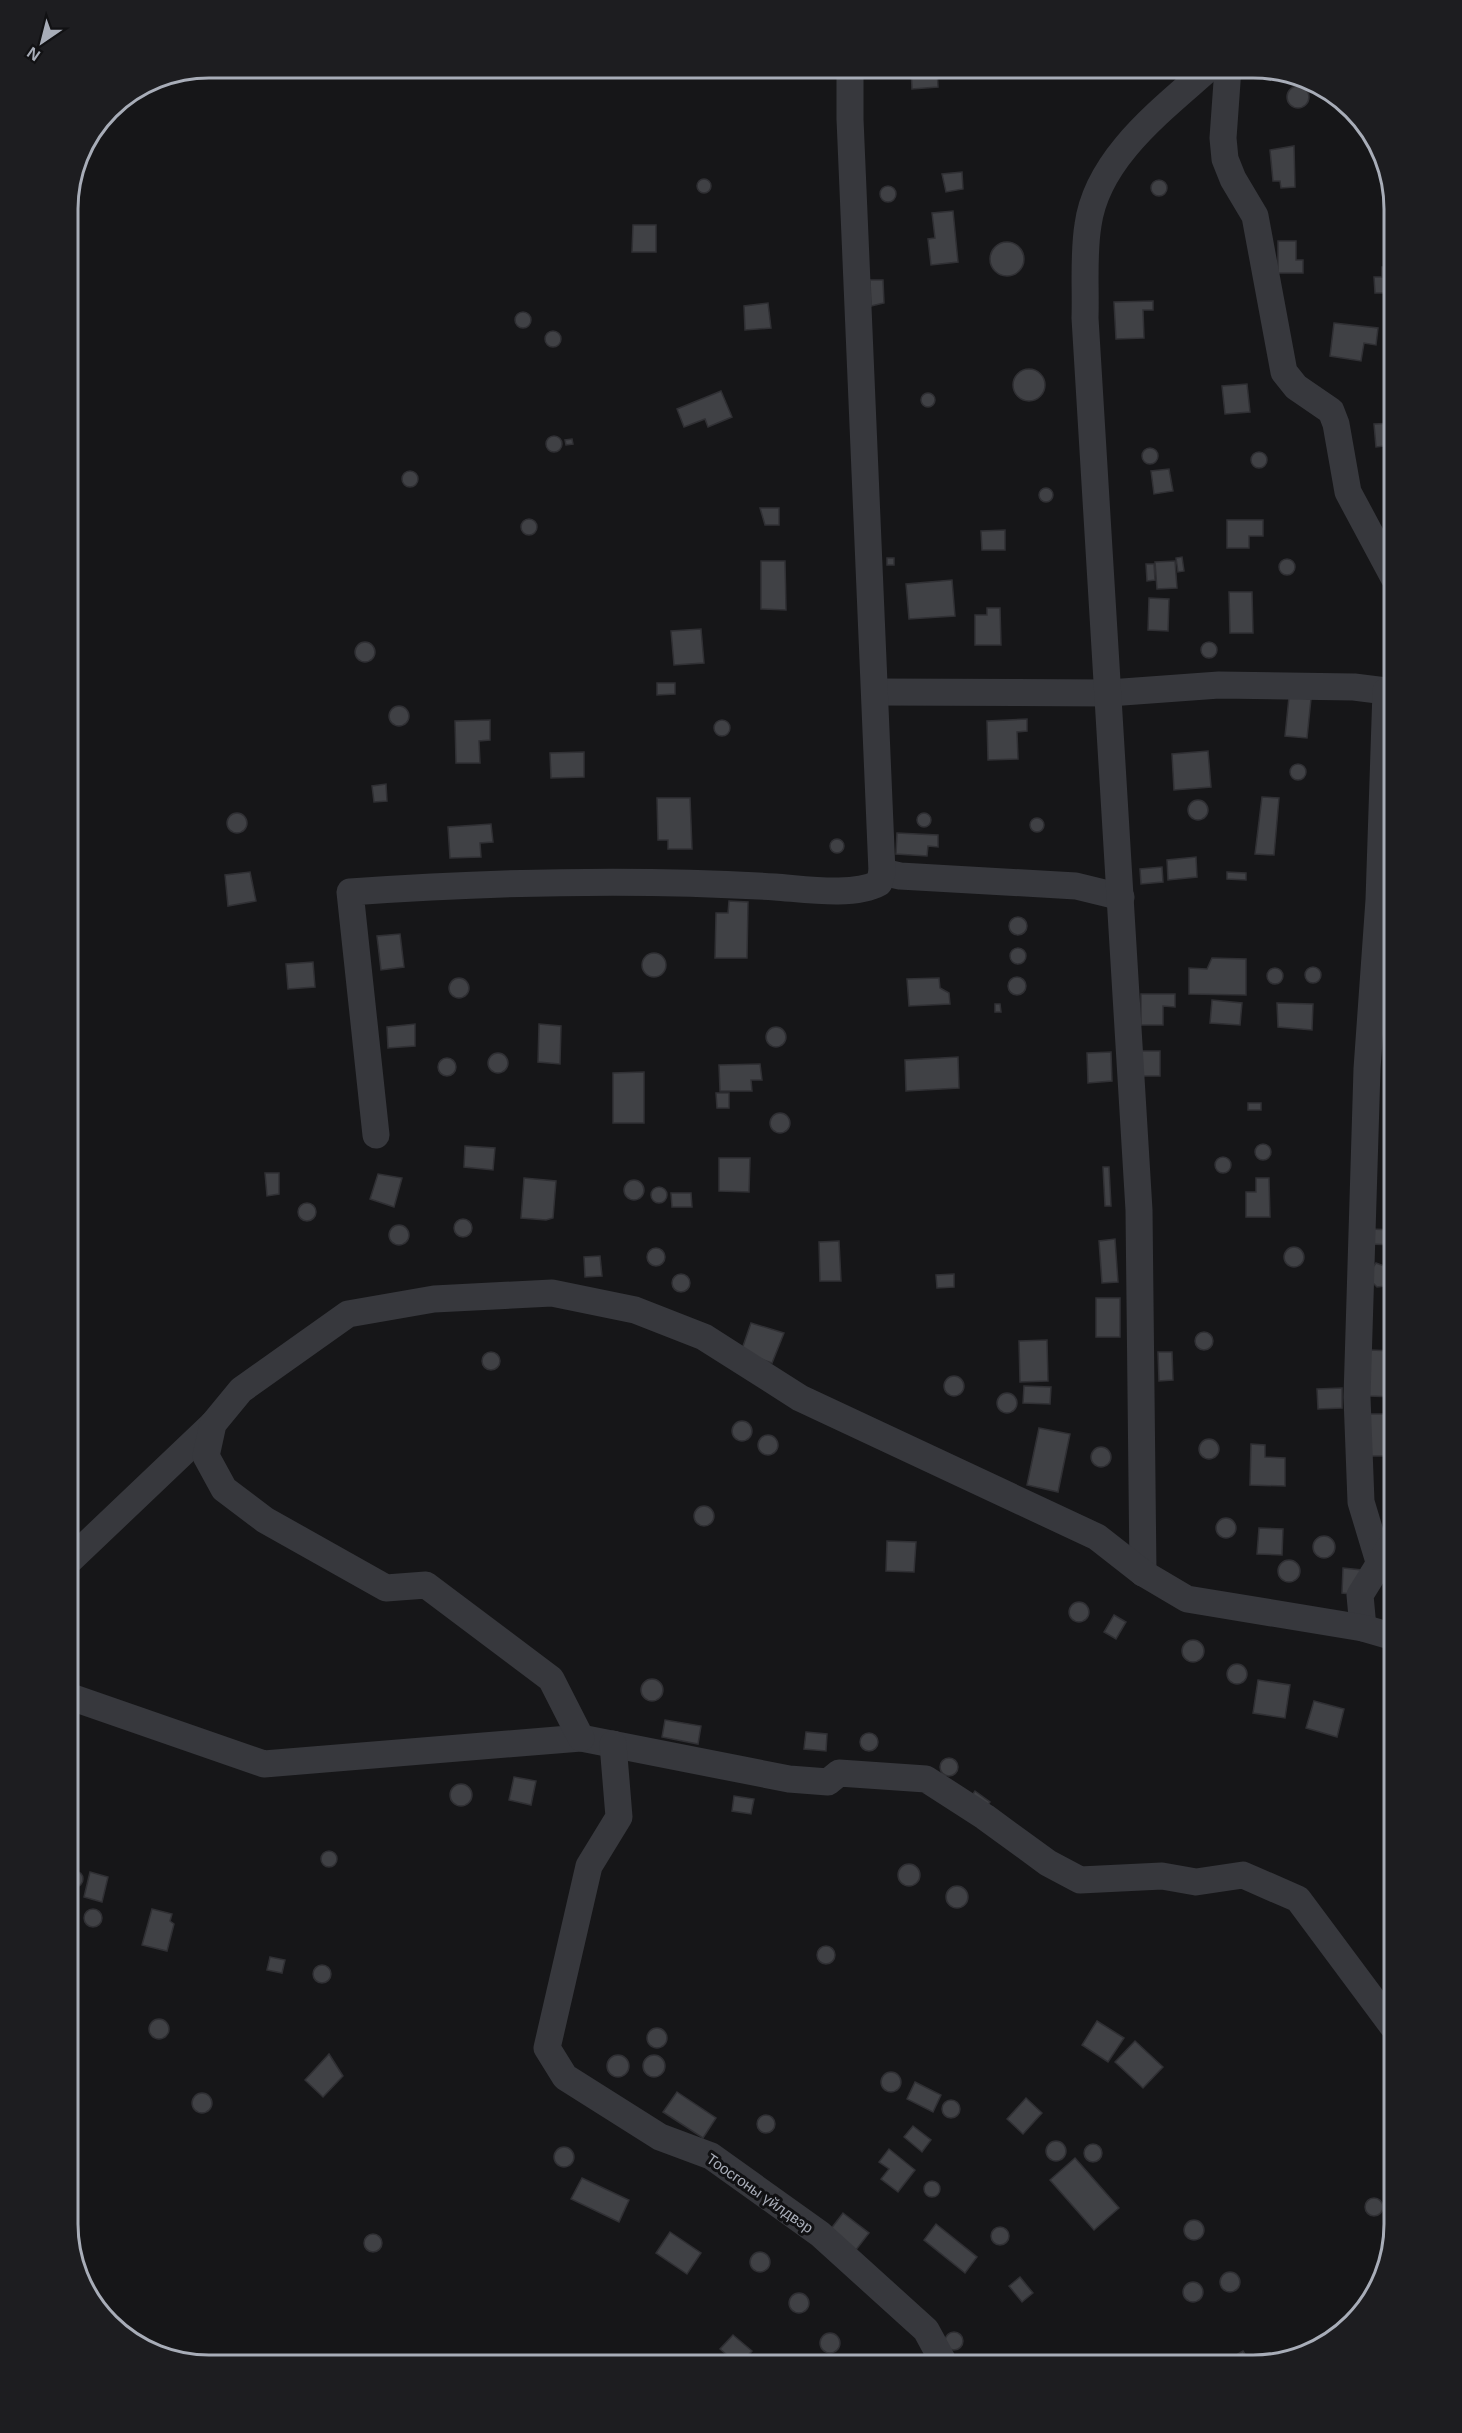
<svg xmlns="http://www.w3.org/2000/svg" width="1462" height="2433" font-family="Arial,sans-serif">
	<rect width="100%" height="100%" fill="#161618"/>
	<!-- building -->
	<g fill="#404145" stroke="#303034" stroke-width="1.5">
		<path d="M911 68H937L938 87 912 89Z"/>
		<circle cx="1298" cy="97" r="11"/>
		<path d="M1294 146 1295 187 1281 188 1280 181H1273L1270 150Z"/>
		<path d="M962 172 963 189 946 192 942 174Z"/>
		<circle cx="704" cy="186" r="7"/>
		<circle cx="1159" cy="188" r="8"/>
		<circle cx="888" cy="194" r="8"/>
		<path d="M953 211 958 262 931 265 928 239 935 238 932 213Z"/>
		<path d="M633 225H656V252H632Z"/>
		<path d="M1278 241H1296V260H1303V273H1278Z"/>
		<circle cx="1007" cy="259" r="17"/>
		<path d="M1382 267H1394V293H1375L1374 277H1382Z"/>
		<path d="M870 280H883L884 303 871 306Z"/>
		<path d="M1153 301V310H1143L1144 338 1116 339 1114 302Z"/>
		<path d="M768 303 771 328 745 330 744 306Z"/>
		<circle cx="523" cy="320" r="8"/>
		<path d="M1334 323 1378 328 1376 345 1364 343 1361 361 1330 356Z"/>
		<circle cx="553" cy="339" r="8"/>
		<circle cx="1029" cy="385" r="16"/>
		<path d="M1247 384 1250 412 1225 414 1222 386Z"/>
		<path d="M721 391 732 417 708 427 705 419 684 427 677 409Z"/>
		<circle cx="928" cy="400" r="7"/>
		<path d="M1394 423V445L1376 447 1374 424Z"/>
		<circle cx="554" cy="444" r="8"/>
		<path d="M572 439 573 444 566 445 565 440Z"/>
		<circle cx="1150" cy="456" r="8"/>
		<circle cx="1259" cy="460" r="8"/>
		<path d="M1169 469 1173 491 1154 494 1151 471Z"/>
		<circle cx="410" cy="479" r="8"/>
		<circle cx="1046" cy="495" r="7"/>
		<path d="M760 508H779V525H765Z"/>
		<circle cx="529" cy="527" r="8"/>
		<path d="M1227 520H1263V536H1249V548H1227Z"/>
		<path d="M1005 530V550H982L981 531Z"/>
		<path d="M1182 557 1184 571 1178 572 1176 558Z"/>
		<rect x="887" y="558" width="7" height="7"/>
		<circle cx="1287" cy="567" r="8"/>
		<path d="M761 561H785L786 610 761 609Z"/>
		<path d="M1175 561 1177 588 1157 589 1155 562Z"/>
		<path d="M1146 564H1154L1155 580 1147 581Z"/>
		<path d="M952 580 955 616 909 619 906 584Z"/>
		<path d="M1229 592H1252L1253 633H1230Z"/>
		<path d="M1149 598 1169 599 1168 631 1148 630Z"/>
		<path d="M987 608H1000L1001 645H975V615H987Z"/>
		<path d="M701 629 704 663 674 665 671 631Z"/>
		<circle cx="1209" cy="650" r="8"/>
		<circle cx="365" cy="652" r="10"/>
		<path d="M657 683H675V694L657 695Z"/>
		<path d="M1289 697 1311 699 1307 738 1285 736Z"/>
		<circle cx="399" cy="716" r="10"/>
		<path d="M1027 719V731L1017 732 1018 759 988 760 987 721Z"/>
		<circle cx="722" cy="728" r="8"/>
		<path d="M490 720V740L479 741 480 763H456L455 721Z"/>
		<path d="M1208 751 1211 787 1174 790 1172 754Z"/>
		<path d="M584 752V777L551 778 550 753Z"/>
		<circle cx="1298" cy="772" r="8"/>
		<path d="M386 784 387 801 374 802 372 786Z"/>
		<path d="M1262 797 1279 798 1274 855 1255 854Z"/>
		<path d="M657 798H690L692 849H668V840H658Z"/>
		<circle cx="1198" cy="810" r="10"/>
		<circle cx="237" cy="823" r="10"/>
		<circle cx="924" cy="820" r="7"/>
		<circle cx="1037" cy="825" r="7"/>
		<path d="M491 824 493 842 480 843 481 857 450 858 448 827Z"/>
		<path d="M897 833 938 835V847L928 846 927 856 896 854Z"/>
		<circle cx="837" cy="846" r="7"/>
		<path d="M1196 857 1197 877 1168 880 1167 860Z"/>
		<path d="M1162 867 1163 882 1141 884 1140 869Z"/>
		<path d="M250 872 256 901 228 906 225 875Z"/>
		<path d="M1227 872 1246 873V880L1227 879Z"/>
		<path d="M729 901 748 902 747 958H715L716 913H728Z"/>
		<circle cx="1018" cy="926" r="9"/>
		<path d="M400 934 404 967 381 970 377 936Z"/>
		<circle cx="1018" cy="956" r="8"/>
		<circle cx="654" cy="965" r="12"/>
		<path d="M1212 958 1246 959V995L1189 994V968L1207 969Z"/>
		<path d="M313 962 315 987 288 989 286 964Z"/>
		<circle cx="1313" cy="975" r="8"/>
		<circle cx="1275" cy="976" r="8"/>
		<path d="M1388 972 1394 973V1001L1385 1000Z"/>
		<circle cx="1017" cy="986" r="9"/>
		<path d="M939 978 940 988 949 993 950 1004 909 1006 907 979Z"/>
		<circle cx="459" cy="988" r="10"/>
		<path d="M1141 994H1175V1007L1163 1006V1025H1141Z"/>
		<path d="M1212 1000 1242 1003 1240 1025 1210 1023Z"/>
		<path d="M1277 1003 1313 1004 1312 1030 1278 1027Z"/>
		<path d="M995 1004H1000L1001 1012H995Z"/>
		<path d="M415 1024V1046L388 1048 387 1027Z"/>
		<path d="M539 1024 561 1026 560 1064 538 1062Z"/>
		<circle cx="776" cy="1037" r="10"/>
		<rect x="1141" y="1051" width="19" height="25"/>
		<path d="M1111 1052 1112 1081 1088 1083 1087 1053Z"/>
		<circle cx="498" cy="1063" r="10"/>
		<path d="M958 1057 959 1088 906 1091 905 1060Z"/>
		<circle cx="447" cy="1067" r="9"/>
		<path d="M760 1064 762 1080H751L752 1091H720L719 1065Z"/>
		<path d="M644 1072V1123H613V1073Z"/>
		<path d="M716 1093H729V1108H717Z"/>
		<rect x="1248" y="1103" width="13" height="7"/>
		<circle cx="780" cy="1123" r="10"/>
		<circle cx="1263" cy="1152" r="8"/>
		<path d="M465 1146 495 1148 493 1170 464 1167Z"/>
		<circle cx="1223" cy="1165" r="8"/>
		<path d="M719 1158H750L749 1192 719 1191Z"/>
		<path d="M1103 1167H1109L1111 1206H1105Z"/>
		<path d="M265 1173H279V1194L267 1196Z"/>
		<path d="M378 1174 402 1178 394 1207 370 1199Z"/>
		<path d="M524 1178 556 1181 553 1218 546 1220 521 1218Z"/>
		<path d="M1256 1178H1269L1270 1217H1246V1192H1256Z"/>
		<circle cx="634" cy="1190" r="10"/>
		<circle cx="659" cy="1195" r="8"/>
		<path d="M671 1193H691L692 1207H672Z"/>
		<circle cx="307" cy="1212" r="9"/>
		<circle cx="463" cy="1228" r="9"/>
		<circle cx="399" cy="1235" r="10"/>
		<path d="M1371 1229 1394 1230V1245L1370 1244Z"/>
		<path d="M1115 1239 1118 1282 1102 1283 1099 1241Z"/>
		<path d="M839 1241 841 1281H820L819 1242Z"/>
		<circle cx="1294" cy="1257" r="10"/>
		<circle cx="656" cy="1257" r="9"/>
		<path d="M600 1256 602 1276 585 1277 584 1257Z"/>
		<path d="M1376 1263 1387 1267 1390 1279 1386 1286 1377 1287 1371 1281V1270Z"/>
		<path d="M954 1274V1287L937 1288 936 1275Z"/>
		<circle cx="681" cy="1283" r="9"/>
		<rect x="1096" y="1298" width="24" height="39"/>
		<path d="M751 1323 784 1333 772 1363 741 1352Z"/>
		<circle cx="1204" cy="1341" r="9"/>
		<path d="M1047 1340 1048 1381 1020 1382 1019 1341Z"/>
		<path d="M1370 1350 1394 1351V1397L1369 1396Z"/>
		<path d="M1158 1352H1172L1173 1380 1159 1381Z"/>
		<circle cx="491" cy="1361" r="9"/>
		<circle cx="954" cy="1386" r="10"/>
		<path d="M1024 1386 1051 1387 1050 1404 1023 1403Z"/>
		<path d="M1342 1388V1408L1318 1409 1317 1389Z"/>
		<circle cx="1007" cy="1403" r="10"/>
		<rect x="1367" y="1414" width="27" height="42"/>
		<circle cx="742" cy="1431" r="10"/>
		<path d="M1039 1428 1070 1434 1058 1492 1027 1485Z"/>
		<circle cx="768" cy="1445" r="10"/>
		<circle cx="1209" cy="1449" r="10"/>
		<path d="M1251 1444 1265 1445V1457L1285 1458V1486L1250 1485Z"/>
		<circle cx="1101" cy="1457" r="10"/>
		<circle cx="704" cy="1516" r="10"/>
		<circle cx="1226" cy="1528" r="10"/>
		<path d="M1259 1528 1283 1529 1282 1555 1257 1554Z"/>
		<circle cx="1324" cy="1547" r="11"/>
		<path d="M887 1541 916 1542 914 1572 886 1571Z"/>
		<circle cx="1289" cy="1571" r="11"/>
		<path d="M1343 1568 1362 1570 1360 1595 1342 1593Z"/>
		<circle cx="1079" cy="1612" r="10"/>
		<path d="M1114 1615 1126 1622 1116 1639 1104 1632Z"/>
		<circle cx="1193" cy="1651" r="11"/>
		<circle cx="1237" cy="1674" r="10"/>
		<circle cx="652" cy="1690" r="11"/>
		<path d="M1258 1680 1290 1685 1285 1718 1253 1713Z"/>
		<path d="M1314 1701 1344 1709 1337 1737 1306 1728Z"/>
		<path d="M665 1720 701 1726 698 1744 662 1737Z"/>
		<path d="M806 1732 827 1734 826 1751 804 1749Z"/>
		<circle cx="869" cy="1742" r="9"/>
		<circle cx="949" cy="1767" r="9"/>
		<path d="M514 1777 536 1781 531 1805 509 1800Z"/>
		<circle cx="461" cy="1795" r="11"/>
		<path d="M975 1791 990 1802 983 1812 968 1801Z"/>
		<path d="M734 1796 754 1799 751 1814 732 1811Z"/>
		<circle cx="329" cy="1859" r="8"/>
		<circle cx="909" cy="1875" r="11"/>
		<circle cx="75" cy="1879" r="8"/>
		<path d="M90 1872 108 1877 102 1902 84 1897Z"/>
		<circle cx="957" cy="1897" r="11"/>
		<path d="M152 1909 172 1914 170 1921 174 1924 167 1951 142 1945Z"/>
		<circle cx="93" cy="1918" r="9"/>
		<circle cx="826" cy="1955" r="9"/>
		<path d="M270 1957 285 1960 282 1973 267 1970Z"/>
		<circle cx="322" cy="1974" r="9"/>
		<circle cx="159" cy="2029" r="10"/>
		<path d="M1097 2021 1124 2038 1108 2062 1082 2045Z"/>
		<circle cx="657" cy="2038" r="10"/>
		<path d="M1135 2041 1163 2067 1143 2088 1115 2062Z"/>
		<path d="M329 2054 343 2076 323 2097 305 2080Z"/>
		<circle cx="618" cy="2066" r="11"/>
		<circle cx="654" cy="2066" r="11"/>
		<circle cx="891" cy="2082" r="10"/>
		<path d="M915 2082 941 2095 933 2112 907 2099Z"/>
		<path d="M677 2092 716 2118 703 2138 663 2112Z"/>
		<circle cx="202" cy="2103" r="10"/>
		<path d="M1026 2098 1042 2113 1023 2134 1007 2119Z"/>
		<circle cx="951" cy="2109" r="9"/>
		<circle cx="766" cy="2124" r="9"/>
		<path d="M913 2126 931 2140 922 2152 904 2137Z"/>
		<circle cx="1056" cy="2151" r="10"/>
		<circle cx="1093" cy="2153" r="9"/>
		<circle cx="564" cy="2157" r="10"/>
		<path d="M889 2149 915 2170 898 2192 881 2179 889 2169 879 2162Z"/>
		<path d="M1075 2158 1119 2208 1094 2230 1050 2180Z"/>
		<path d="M582 2178 629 2200 619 2222 571 2199Z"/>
		<circle cx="932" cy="2189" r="8"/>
		<circle cx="1374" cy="2207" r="9"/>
		<path d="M843 2213 869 2233 849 2259 824 2238Z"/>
		<circle cx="1194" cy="2230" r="10"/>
		<path d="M936 2224 977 2257 965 2273 924 2240Z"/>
		<path d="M1393 2226 1394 2227 1389 2244 1383 2234 1387 2227Z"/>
		<circle cx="1000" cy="2236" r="9"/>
		<path d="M670 2232 701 2253 687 2274 656 2253Z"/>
		<circle cx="373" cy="2243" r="9"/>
		<circle cx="760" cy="2262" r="10"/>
		<circle cx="1230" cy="2282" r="10"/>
		<path d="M1020 2277 1033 2293 1022 2302 1009 2286Z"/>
		<circle cx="1193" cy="2292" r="10"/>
		<circle cx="799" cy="2303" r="10"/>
		<circle cx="954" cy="2341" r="9"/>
		<circle cx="830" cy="2343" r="10"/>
		<path d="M733 2335 752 2351 739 2365 720 2349Z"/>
		<path d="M1243 2351 1252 2365H1219Z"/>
	</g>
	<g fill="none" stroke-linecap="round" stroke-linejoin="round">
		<!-- minor -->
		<g stroke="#37383d" stroke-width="27">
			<path d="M1228 68 1223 138 1225 159 1233 179 1255 216 1284 372 1296 387 1331 411 1336 424 1348 492 1394 578"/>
			<path d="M875 692 1109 693 1219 685 1354 687 1386 691"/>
			<path d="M882 872 900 876 1076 886 1121 897"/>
			<path d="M376 1135 350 892C492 882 633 878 775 887 804 889 854 897 879 883L882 872 850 119V68"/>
			<path d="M68 1562 213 1424"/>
			<path d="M1380 1565 1361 1502 1357 1397 1367 1069 1379 900 1386 691H1394"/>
			<path d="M1143 1573 1139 1210 1085 318C1086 287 1083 255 1088 225 1097 158 1162 110 1209 68"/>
			<path d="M1363 1628 1360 1595 1394 1540"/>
			<path d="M68 1696 264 1764 581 1738 789 1779 828 1782 839 1773 926 1779 985 1817 1048 1863 1080 1880 1162 1876 1196 1882 1243 1875 1298 1899 1394 2028"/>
			<path d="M581 1738 551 1679 426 1585 386 1588 265 1520 224 1489 206 1456 213 1424 241 1390 348 1314 434 1299 552 1293 635 1310 704 1337 800 1398 1097 1537 1143 1573 1187 1599 1363 1628 1394 1637"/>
			<path d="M613 1744 619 1817 589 1866 547 2048 565 2077 660 2137 711 2156 820 2234 926 2330 945 2365"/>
		</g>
	</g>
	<g text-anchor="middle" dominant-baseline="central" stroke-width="6" stroke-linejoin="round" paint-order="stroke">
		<!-- street labels -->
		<g font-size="15" fill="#a8adb8" stroke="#111113">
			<text transform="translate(760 2193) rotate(35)">Тоосгоны үйлдвэр</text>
		</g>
	</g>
	<!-- crop -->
	<path d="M0 0H1462V2433H0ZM209 78H1253A131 131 0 0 1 1384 209V2224A131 131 0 0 1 1253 2355H209A131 131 0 0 1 78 2224V209A131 131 0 0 1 209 78Z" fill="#1d1d20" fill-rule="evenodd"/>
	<path fill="none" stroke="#a8adb8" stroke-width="3" d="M209 78H1253A131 131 0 0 1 1384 209V2224A131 131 0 0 1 1253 2355H209A131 131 0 0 1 78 2224V209A131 131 0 0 1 209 78Z"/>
	<!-- north arrow -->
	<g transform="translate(42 42) rotate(215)" stroke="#111113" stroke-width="4.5" paint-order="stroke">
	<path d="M0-4.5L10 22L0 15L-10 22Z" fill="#a8adb8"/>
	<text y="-9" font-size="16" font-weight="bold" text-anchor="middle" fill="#a8adb8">N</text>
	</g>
</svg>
